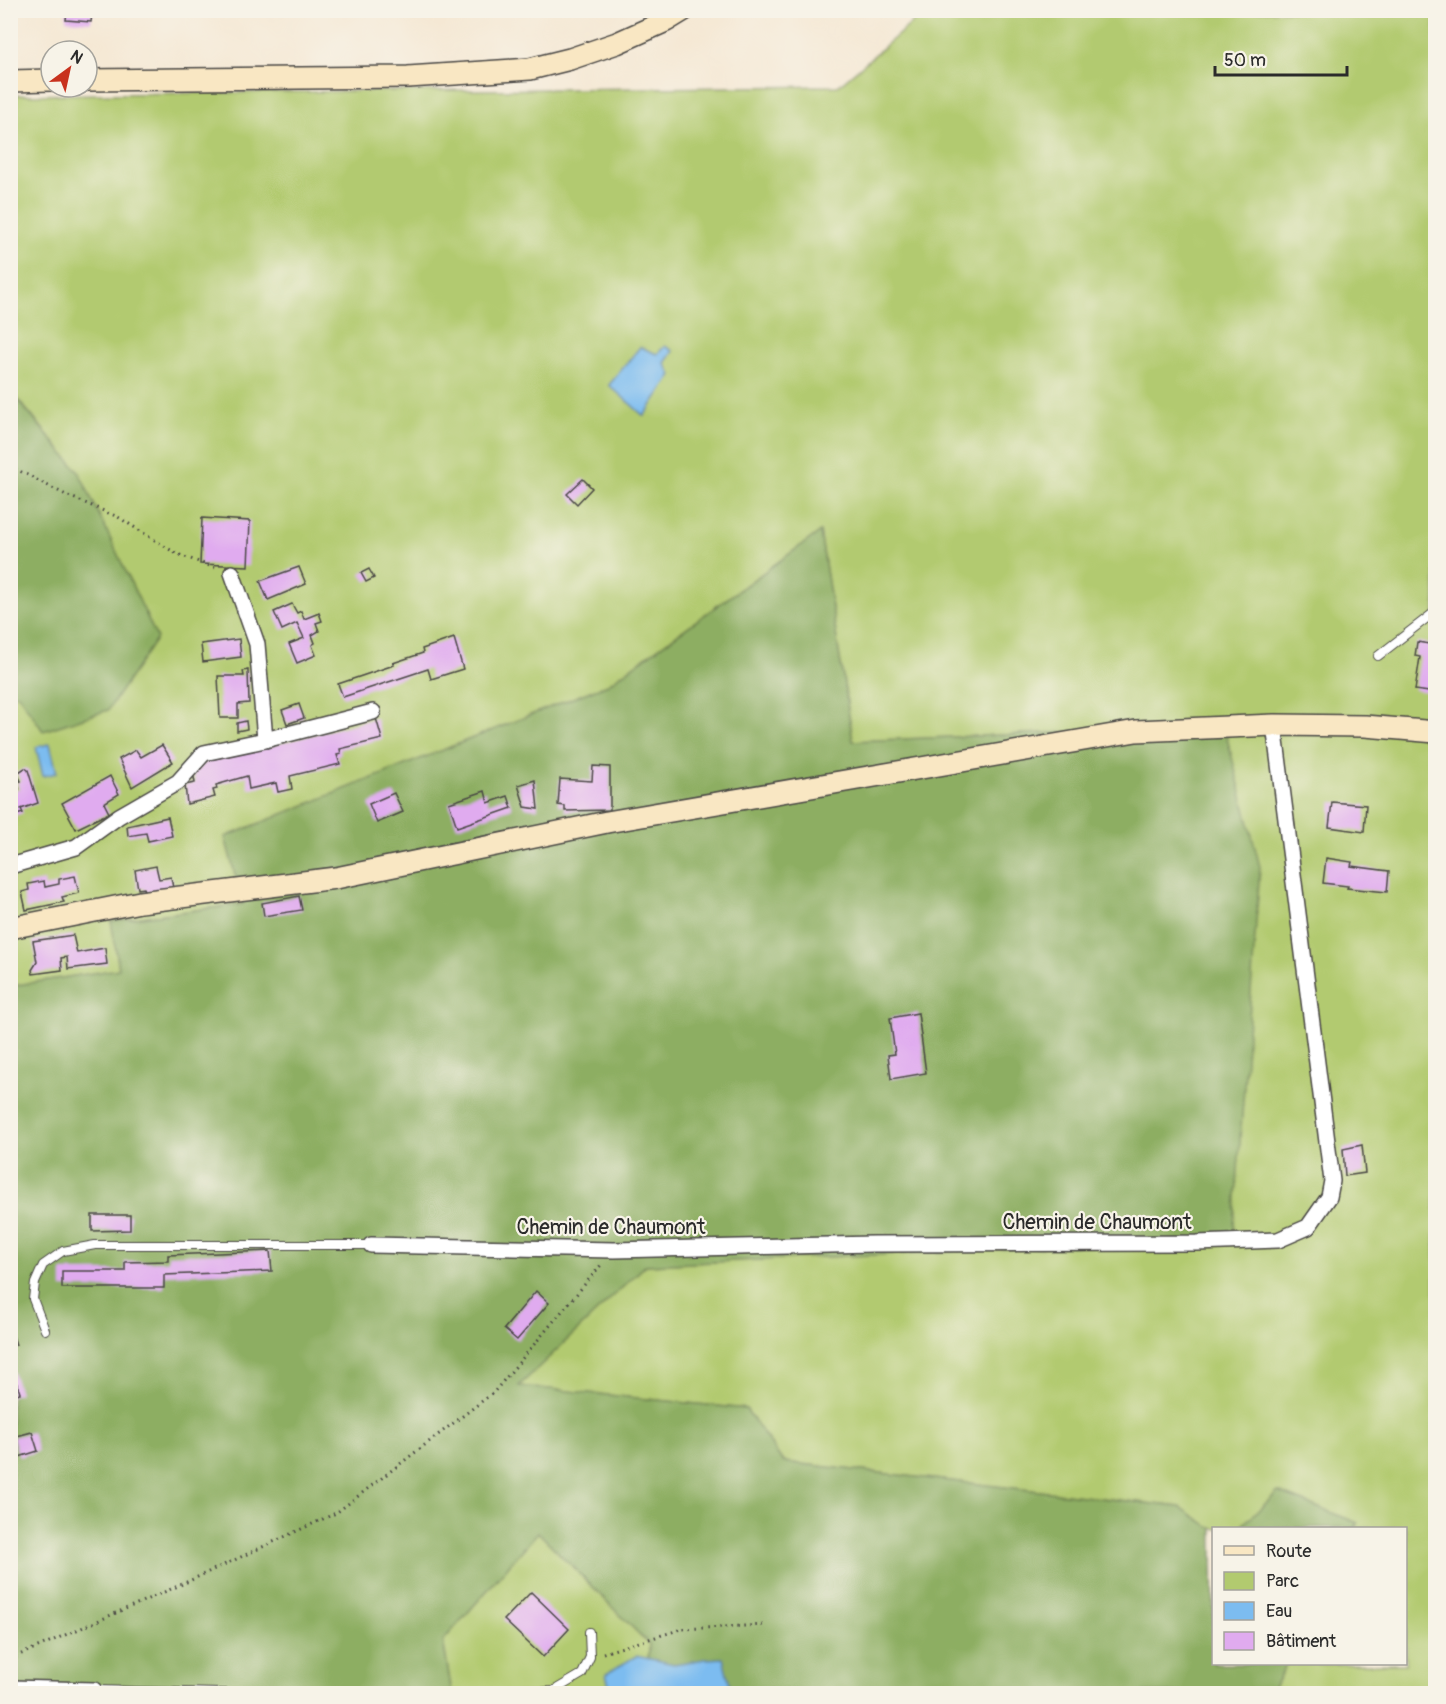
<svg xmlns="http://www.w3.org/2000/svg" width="1446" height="1704" font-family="Pangolin,sans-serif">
	<rect width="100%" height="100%" fill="#f7f3e8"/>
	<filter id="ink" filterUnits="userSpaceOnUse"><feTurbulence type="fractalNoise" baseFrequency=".0167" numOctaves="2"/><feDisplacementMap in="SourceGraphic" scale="12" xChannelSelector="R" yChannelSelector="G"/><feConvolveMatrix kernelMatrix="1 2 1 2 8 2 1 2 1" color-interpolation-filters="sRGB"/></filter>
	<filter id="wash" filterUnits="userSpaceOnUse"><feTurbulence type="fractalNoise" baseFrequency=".008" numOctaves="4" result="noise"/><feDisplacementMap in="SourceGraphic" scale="24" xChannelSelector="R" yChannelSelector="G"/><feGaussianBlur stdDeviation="1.35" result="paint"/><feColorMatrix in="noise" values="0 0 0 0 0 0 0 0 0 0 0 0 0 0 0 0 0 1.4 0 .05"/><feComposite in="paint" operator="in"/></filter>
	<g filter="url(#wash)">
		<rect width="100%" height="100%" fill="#f5e8d4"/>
		<!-- green -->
		<g fill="#b2ca6f" stroke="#6e7a4d" stroke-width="1.5">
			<path d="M926 11H1435V1693H1271L1286 1664H1406V1528H1355L1358 1524 1278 1492 1239 1528 1213 1529 1180 1507 783 1462 746 1409 518 1386 646 1265 1233 1239 1224 726 853 741 820 532 608 684 225 837 243 904 112 921 119 969 11 986V695L18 693 79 472 11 391V95L838 86Z"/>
			<path d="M538 1532 649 1644 647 1693H452L443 1641Z"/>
		</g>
		<!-- forest -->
		<g fill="#8dae62" stroke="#5c6c46" stroke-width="1.5">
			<path d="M10 391 79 472 157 638 108 710 43 731 18 694 11 695Z"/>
			<path d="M820 532 853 741 1224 726 1260 867 1233 1239 646 1265 519 1386 746 1409 783 1462 1180 1507 1213 1529 1214 1664H1286L1271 1693H647L649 1644 538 1532 443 1641 452 1693 172 1694 171 1685 11 1687V986L119 969 111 921 243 904 225 837 608 684Z"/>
			<path d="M1278 1492 1358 1523 1355 1528H1239Z"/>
		</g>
		<!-- water -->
		<g fill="#7cbcf0" stroke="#54748e" stroke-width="1.5">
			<path d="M665 346 673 351 665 363 672 375 644 416 609 385 640 347 657 354Z"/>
			<path d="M50 744 57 773 43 776 36 747Z"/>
			<path d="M636 1656 674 1664 705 1659 723 1658 732 1693H611L606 1674Z"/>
		</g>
		<g id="blocks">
			<!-- building -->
			<g fill="#e0abef">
				<path d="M67 10H96L95 14H92L91 22 66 20Z"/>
				<path d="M583 479 592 488 577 504 567 494Z"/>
				<path d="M202 518 250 521 248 566 200 564Z"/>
				<path d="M299 567 306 584 268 600 260 581Z"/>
				<path d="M369 569 374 578 366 582 361 573Z"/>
				<path d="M292 604 297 613 301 611 304 619 319 613 322 621 316 623 319 631 312 635 315 643 312 645 316 655 297 663 289 644 304 638 297 623 282 630 274 612Z"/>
				<path d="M454 638 463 669 431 679 428 669 343 697 338 684 394 665 393 663 423 653 422 649Z"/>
				<path d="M239 639 241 657 203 662 201 644Z"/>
				<path d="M1417 642 1436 645V693L1415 690 1420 657 1415 656Z"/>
				<path d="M248 670 249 703 238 704V718H220L218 676H244L243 671Z"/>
				<path d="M299 704 304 718 287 724 282 710Z"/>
				<path d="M376 718 382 739 340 749 341 754 337 755 340 764 290 776 292 789 278 792 276 783 249 789 247 776 216 785 217 789 213 790 215 797 187 804 185 785 195 783 193 772 209 760 267 747Z"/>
				<path d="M246 721 247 729 237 731V723Z"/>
				<path d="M162 745 173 762 132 787 119 759 136 750 141 757Z"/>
				<path d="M593 766 610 767V810L565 811V806L558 805 560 779 592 781Z"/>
				<path d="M25 768 28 770 38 803 21 809 23 813 10 817V791L19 789 17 782 21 781 17 773Z"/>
				<path d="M110 776 119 794 104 803 109 813 76 829 62 803Z"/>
				<path d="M535 780 538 809 525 807 518 785Z"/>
				<path d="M485 791 488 803 508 796 512 808 457 827 449 803Z"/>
				<path d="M394 793 403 812 377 823 369 804Z"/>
				<path d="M1332 802 1366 805 1364 832 1329 827Z"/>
				<path d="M168 817 172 836 148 841 146 833 128 836 127 826Z"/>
				<path d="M1326 858 1352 862 1351 866 1389 871 1387 892 1347 888 1348 886 1323 883Z"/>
				<path d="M156 866 159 879 171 877 173 888 146 893 144 888 138 889 135 870Z"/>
				<path d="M75 876 79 893 62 897 64 902 26 910 22 892 29 890 28 884 44 881 45 887 59 884V879Z"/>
				<path d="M299 896 302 910 264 916 262 903Z"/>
				<path d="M73 935 77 953 105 948 107 964 68 969 67 957 61 958 62 970 33 974 32 970 37 962 33 941Z"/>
				<path d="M918 1013 926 1073 891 1079 888 1055 895 1054 890 1018Z"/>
				<path d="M1362 1145 1365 1173 1345 1176 1343 1149Z"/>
				<path d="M92 1215H130V1230L92 1231Z"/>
				<path d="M270 1251 272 1271 164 1275V1288H62V1271H125V1262L168 1261V1255Z"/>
				<path d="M536 1291 549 1303 517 1340 504 1329Z"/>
				<path d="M10 1326 16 1345 10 1347Z"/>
				<path d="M10 1363 20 1393 10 1396Z"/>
				<path d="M32 1432 38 1451 19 1457 13 1437Z"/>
				<path d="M531 1592 569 1629 543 1657 504 1620Z"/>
			</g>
		</g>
	</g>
	<g filter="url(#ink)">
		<use href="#blocks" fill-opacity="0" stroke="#494744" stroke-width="1.5"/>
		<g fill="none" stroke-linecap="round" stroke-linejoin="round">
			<!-- lane casing -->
			<g stroke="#494744" stroke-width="10">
				<g id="lane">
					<path d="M1378 656 1436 611"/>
					<path d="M45 1330 33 1299 35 1283 43 1265 63 1251 95 1245H371"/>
					<path d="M94 1690 262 1694"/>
					<path d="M512 1694 553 1691 582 1674 590 1657 589 1632"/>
				</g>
			</g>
			<!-- street casing -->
			<g stroke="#494744" stroke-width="18">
				<g id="street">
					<path d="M232 573 257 644 265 740"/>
					<path d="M10 866 76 847 119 816 178 782 204 753 265 740 373 712"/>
					<path d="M371 1245 614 1250 873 1244 1197 1243 1278 1240 1308 1227 1329 1197 1332 1181 1274 725"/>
					<path d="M10 1688 94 1690"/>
				</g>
			</g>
			<!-- secondary casing -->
			<g stroke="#494744" stroke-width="24">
				<g id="secondary">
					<path d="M87 80 408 77 530 69 570 59 617 43 666 21 684 10"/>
					<path d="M10 81 51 80"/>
					<path d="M10 928 140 902 336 878 607 822 1136 731 1274 725 1365 726 1436 732"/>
				</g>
			</g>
			<!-- path -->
			<g stroke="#494744" stroke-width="3" stroke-dasharray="1.5 4.5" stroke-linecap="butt">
				<path d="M10 466 66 495 118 517 177 554 218 569"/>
				<path d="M603 1653 682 1629 765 1625"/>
				<path d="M10 1659 178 1586 336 1513 494 1392 601 1265"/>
			</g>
			<!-- lane -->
			<use href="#lane" stroke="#fff" stroke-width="8"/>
			<!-- street -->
			<use href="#street" stroke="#fff" stroke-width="15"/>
			<!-- secondary -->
			<use href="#secondary" stroke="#f9e7c3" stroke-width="21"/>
		</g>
	</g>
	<g text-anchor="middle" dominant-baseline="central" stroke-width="4.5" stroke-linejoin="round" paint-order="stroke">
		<!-- street labels -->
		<g font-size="21" fill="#2b2b2b" stroke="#f7f3e8">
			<text x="1097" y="1222">Chemin de Chaumont</text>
			<text x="611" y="1227">Chemin de Chaumont</text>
		</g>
	</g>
	<!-- margin -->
	<rect width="1446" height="1704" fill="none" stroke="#f7f3e8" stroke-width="36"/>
	<!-- legend -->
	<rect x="1212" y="1527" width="195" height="138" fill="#f7f3e8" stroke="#a5a39c" stroke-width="1.5"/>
	<rect x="1224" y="1546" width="30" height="9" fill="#f9e7c3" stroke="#a5a39c" stroke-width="1.5"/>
	<text x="1266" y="1557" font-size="18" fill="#2b2b2b">Route</text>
	<rect x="1224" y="1572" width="30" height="18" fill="#b2ca6f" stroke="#a5a39c" stroke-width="1.5"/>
	<text x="1266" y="1587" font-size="18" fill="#2b2b2b">Parc</text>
	<rect x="1224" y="1602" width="30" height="18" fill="#7cbcf0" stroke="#a5a39c" stroke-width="1.5"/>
	<text x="1266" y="1617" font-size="18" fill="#2b2b2b">Eau</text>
	<rect x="1224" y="1632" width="30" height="18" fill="#e0abef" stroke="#a5a39c" stroke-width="1.5"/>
	<text x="1266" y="1647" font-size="18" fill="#2b2b2b">Bâtiment</text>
	<!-- north arrow -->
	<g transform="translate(69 69) rotate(33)"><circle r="28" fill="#f7f3e8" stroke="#a5a39c" stroke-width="1.5"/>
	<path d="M0-4.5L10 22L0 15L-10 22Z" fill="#c8321e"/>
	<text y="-9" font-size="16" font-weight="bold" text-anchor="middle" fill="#2b2b2b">N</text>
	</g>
	<!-- scale -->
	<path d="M1215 66v9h132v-9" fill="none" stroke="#2b2b2b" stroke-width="3"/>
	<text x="1224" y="66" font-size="18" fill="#2b2b2b" stroke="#f7f3e8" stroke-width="4.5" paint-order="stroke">50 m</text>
</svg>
